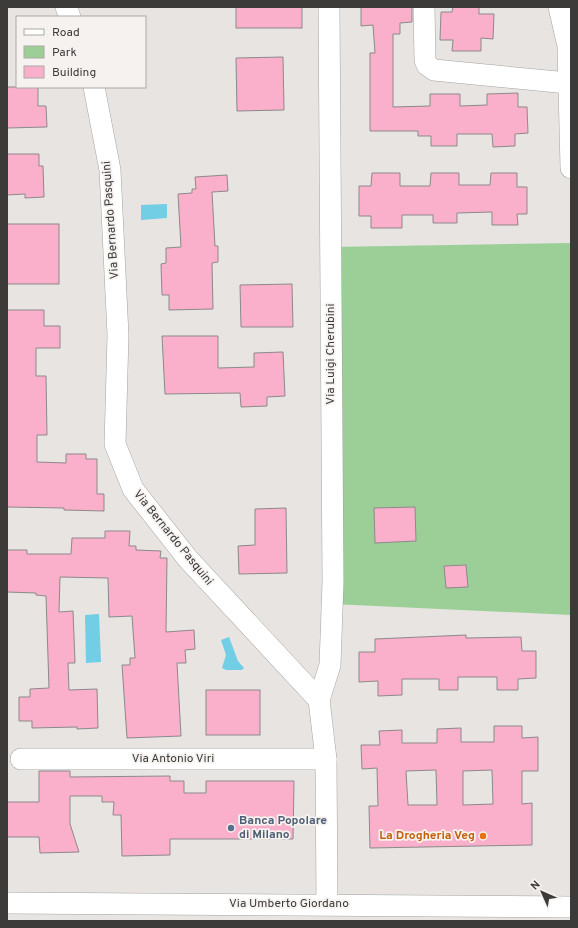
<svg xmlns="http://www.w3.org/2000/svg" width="578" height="928" font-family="Overpass,sans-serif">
	<rect width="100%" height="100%" fill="#e7e4e2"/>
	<!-- green -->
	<path fill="#9cce98" d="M571 243V615L332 604 331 247Z"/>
	<!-- water -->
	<g fill="#71cee5">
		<path d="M167 204V218L141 220V205Z"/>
		<path d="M99 614 101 662 86 663 85 615Z"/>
		<path d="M229 637 238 661 244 668 242 670H226L222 668 226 655 221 640Z"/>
	</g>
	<!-- building -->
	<g fill="#faafcb" stroke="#8d898a" fill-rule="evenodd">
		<rect x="236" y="7" width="66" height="21"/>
		<path d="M361 7H412V22L400 23V34H393V107L430 106V94H460V106L487 105V94L518 93V107H527L528 133 515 134V146L493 147 492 134H457V146H431V136H418V131H370V53H375L373 25 361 26Z"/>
		<path d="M453 7H479V14H494L493 39 481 38V51H452L453 40H440L441 12H452Z"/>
		<path d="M283 57 284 110 237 111 236 58Z"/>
		<path d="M7 87H38V106H46L47 127 7 128Z"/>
		<path d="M7 154H39V166H43L44 197 25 198V194L7 195Z"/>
		<path d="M372 173H400V186H430L431 173H459V185H490L491 173H517V187H527V214H517L518 225H492V212L457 213V223H433V215H402V228H371V216H359V186H371Z"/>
		<path d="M227 175 228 191 212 192 215 246H218V262L212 263 213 309 169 310V295H162L161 264 166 263V248L181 247 178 194 192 193V189H196L195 177Z"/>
		<rect x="7" y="224" width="52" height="60"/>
		<path d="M292 284 293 327H241L240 285Z"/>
		<path d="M7 310H44V326H60V348H36V376H46L47 435H37V462L66 463V454H86V459H97V494H104V511L64 510V508L7 507Z"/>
		<path d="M162 336H218V368L254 367V353L283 352 285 396 267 397V406L241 407 240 393 165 394Z"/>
		<path d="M415 507 416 541 375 543 374 508Z"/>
		<path d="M286 508 287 573 239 574 238 546 255 545V509Z"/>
		<path d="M105 531H130L129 546H136V550L161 551 160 558H167L166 632 194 630 195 649 185 650 186 663H177L181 736 127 738 122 665H130V658H135L132 616 109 617 108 578 60 577 59 612 73 611 75 663H68L69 690 97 689 98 728 77 729V727L32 728V721H19V697H30V689L49 688 46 596 36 595V593L7 592V550H27V554H71L72 538H105Z"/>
		<path d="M466 565 468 587 446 588 444 566Z"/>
		<path d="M466 635V638L521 637 522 651H536V678L518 679V690H497V677H458V690H439V679H402V695L378 696V681L359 682V652H375V639Z"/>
		<rect x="206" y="690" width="54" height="45"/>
		<path d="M494 726H522V738L538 737V771H522V804L532 803V845L370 848 369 806H378L377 768 362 769 361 745H380L379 731 402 730V743H437V729L461 728V742H494ZM436 770 437 805H408L406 771ZM492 770 493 804 463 805V771Z"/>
		<path d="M39 771H70V777L170 776V781H184V793H206V781H294L293 839H170V855L122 856 121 815H113L114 802H102V796H70V824L79 852 40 853 39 837H7V802H39Z"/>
	</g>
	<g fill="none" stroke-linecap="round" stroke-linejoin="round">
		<!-- minor casing -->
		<g stroke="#a5a3a0" stroke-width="22">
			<g id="minor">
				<path d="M66 7 70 17"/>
				<path d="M424 7 425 60 427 65 434 70 568 83"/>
				<path d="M559 7 568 46 571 168"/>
				<path d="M94 87 110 170 118 335 115 444 133 489 188 559 319 700 326 759 327 904"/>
				<path d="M319 700 330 665 333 582 329 7"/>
				<path d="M21 759H326"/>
				<path d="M7 903 571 907"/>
			</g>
		</g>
		<!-- minor -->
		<use href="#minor" stroke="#fff" stroke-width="21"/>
	</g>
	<!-- markers -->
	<circle fill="#5c6f8a" stroke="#f5f2ef" stroke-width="1.5" cx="231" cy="828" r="4"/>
	<circle fill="#e8710a" stroke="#f5f2ef" stroke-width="1.5" cx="483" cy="836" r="4"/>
	<g text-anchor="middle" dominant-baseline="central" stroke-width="3.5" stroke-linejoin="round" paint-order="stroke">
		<!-- street labels -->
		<g font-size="12" fill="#3c3b3a" stroke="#f5f2ef">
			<text transform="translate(111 220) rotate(-94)">Via Bernardo Pasquini</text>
			<text transform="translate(331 354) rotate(-90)">Via Luigi Cherubini</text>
			<text transform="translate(173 538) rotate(51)">Via Bernardo Pasquini</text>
			<text x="173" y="759">Via Antonio Viri</text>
			<text x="289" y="904">Via Umberto Giordano</text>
		</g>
		<!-- service labels -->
		<g font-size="12" font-weight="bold" fill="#4e5e75" stroke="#f5f2ef" text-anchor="start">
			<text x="239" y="821">Banca Popolare<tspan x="239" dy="14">di Milano</tspan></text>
		</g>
		<!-- food labels -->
		<g font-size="12" font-weight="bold" fill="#c56008" stroke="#f5f2ef" text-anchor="end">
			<text x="475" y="836">La Drogheria Veg</text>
		</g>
	</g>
	<!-- border -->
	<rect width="578" height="928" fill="none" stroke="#3c3b3a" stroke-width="16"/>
	<!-- legend -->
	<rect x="16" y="16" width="130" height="72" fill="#f5f2ef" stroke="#aba9a7"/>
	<rect x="24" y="29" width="20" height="6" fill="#ffffff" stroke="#aba9a7"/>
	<text x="52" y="36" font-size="12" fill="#3c3b3a">Road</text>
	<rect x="24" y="46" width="20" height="12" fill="#9cce98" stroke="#aba9a7"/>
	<text x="52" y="56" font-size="12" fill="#3c3b3a">Park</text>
	<rect x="24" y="66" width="20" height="12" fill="#faafcb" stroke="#aba9a7"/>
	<text x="52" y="76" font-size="12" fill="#3c3b3a">Building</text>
	<!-- north arrow -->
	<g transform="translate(542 892) rotate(315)" stroke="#f5f2ef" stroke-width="3" paint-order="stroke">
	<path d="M0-3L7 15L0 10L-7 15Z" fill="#3c3b3a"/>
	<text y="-6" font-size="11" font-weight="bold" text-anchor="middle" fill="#3c3b3a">N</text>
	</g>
</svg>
